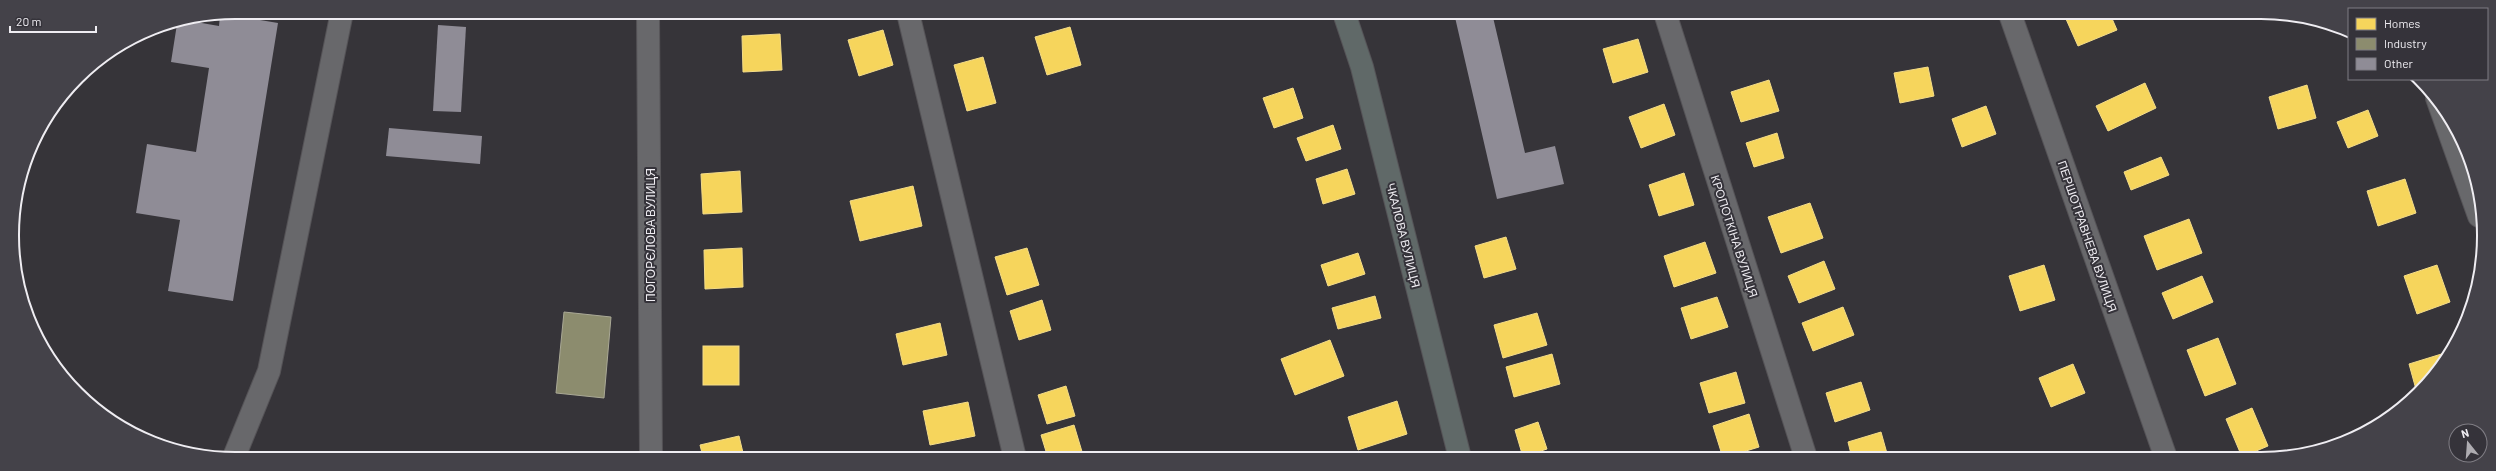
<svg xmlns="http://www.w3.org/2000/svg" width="2496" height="471" font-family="Barlow,sans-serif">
	<rect width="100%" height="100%" fill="#363439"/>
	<!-- homes -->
	<g fill="#f6d55c" stroke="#f4dc89">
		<path d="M2079 14H2110L2117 30 2078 46 2066 19Z"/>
		<path d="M1070 27 1081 65 1047 75 1035 37Z"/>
		<path d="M883 30 893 65 859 76 848 40Z"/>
		<path d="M780 34 782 70 743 72 742 36Z"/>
		<path d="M1638 39 1648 72 1613 83 1603 49Z"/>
		<path d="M983 57 996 103 967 111 954 65Z"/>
		<path d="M1928 67 1934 96 1900 103 1894 73Z"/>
		<path d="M1769 80 1779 111 1741 122 1731 92Z"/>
		<path d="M2145 83 2156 108 2108 131 2096 106Z"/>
		<path d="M2307 85 2316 118 2278 129 2269 97Z"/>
		<path d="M1293 88 1303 118 1274 128 1263 98Z"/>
		<path d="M1664 104 1675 135 1641 148 1629 117Z"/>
		<path d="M1986 106 1996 134 1962 147 1952 119Z"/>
		<path d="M2368 110 2378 136 2348 148 2337 122Z"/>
		<path d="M1333 125 1341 149 1306 161 1297 138Z"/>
		<path d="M1777 133 1784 158 1754 167 1746 143Z"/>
		<path d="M2161 157 2169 175 2131 190 2124 172Z"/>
		<path d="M1347 169 1355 194 1323 204 1316 179Z"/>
		<path d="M740 171 742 212 703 214 701 174Z"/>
		<path d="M1684 173 1694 205 1659 216 1649 185Z"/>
		<path d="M2405 179 2416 213 2378 226 2367 191Z"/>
		<path d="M913 186 922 226 860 241 850 201Z"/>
		<path d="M1810 203 1823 238 1781 253 1768 217Z"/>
		<path d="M2189 219 2202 253 2157 270 2144 236Z"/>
		<path d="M1506 237 1516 269 1484 278 1475 246Z"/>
		<path d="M1705 242 1716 273 1674 287 1664 256Z"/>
		<path d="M742 248 743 287 705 289 704 250Z"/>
		<path d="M1027 248 1039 285 1007 295 995 257Z"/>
		<path d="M1358 253 1365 274 1328 286 1321 265Z"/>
		<path d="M1824 261 1835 289 1799 303 1788 276Z"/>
		<path d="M2044 265 2055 300 2020 311 2009 276Z"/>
		<path d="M2437 265 2450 302 2417 314 2404 276Z"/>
		<path d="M2202 276 2213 302 2173 319 2162 293Z"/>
		<path d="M1375 296 1381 318 1338 329 1332 308Z"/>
		<path d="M1717 297 1728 327 1691 339 1681 308Z"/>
		<path d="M1042 300 1051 330 1019 340 1010 311Z"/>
		<path d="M1843 307 1854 335 1813 351 1802 323Z"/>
		<path d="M1537 313 1547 345 1503 358 1494 325Z"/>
		<path d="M940 323 947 355 903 365 896 334Z"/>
		<path d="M2218 338 2236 384 2205 396 2187 350Z"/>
		<path d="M1330 340 1344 376 1295 395 1281 359Z"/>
		<rect x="703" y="346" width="36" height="39"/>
		<path d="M2448 352 2420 392 2417 393 2409 364Z"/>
		<path d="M1552 354 1560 384 1514 397 1506 367Z"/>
		<path d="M2073 364 2085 393 2051 407 2039 378Z"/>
		<path d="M1736 372 1745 403 1709 413 1700 383Z"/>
		<path d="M1861 382 1870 410 1835 422 1826 393Z"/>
		<path d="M1066 386 1075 416 1047 424 1038 395Z"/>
		<path d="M1397 401 1407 434 1358 450 1348 417Z"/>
		<path d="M968 402 975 436 930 445 923 411Z"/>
		<path d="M2252 408 2268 446 2242 457 2226 419Z"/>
		<path d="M1749 414 1759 447 1723 458 1713 426Z"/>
		<path d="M1538 422 1547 449 1523 457 1515 430Z"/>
		<path d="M1074 425 1083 455 1074 458H1048L1041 435Z"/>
		<path d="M1881 432 1888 457 1852 458 1848 442Z"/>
		<path d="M739 436 744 457H703L700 445Z"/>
	</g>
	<!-- industry -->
	<path fill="#8c8c6e" stroke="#aaa996" d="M564 312 611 317 604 398 556 393Z"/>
	<!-- building -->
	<g fill="#8f8c96">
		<path d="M1454 13H1492L1525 153 1555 146 1564 184 1497 199Z"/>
		<path d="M223 14 278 23 233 301 168 291 180 220 136 213 147 144 196 152 209 68 171 62 177 24 190 21 219 26 220 15Z"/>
		<path d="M438 25 466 27 461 112 433 111Z"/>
		<path d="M389 128 482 136 480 164 386 156Z"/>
	</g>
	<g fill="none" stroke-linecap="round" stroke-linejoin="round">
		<!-- minor casing -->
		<g stroke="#555357" stroke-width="24">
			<g id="minor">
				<path d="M648 12 651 457"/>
				<path d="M908 13 1015 458"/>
				<path d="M1665 13 1806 458"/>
				<path d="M2010 14 2166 458"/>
				<path d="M2437 98 2479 216"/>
				<path d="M234 457 269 371 342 12"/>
			</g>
		</g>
		<!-- primary casing -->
		<g stroke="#555357" stroke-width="24">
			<path id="primary" d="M1344 13 1362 67 1460 458"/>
		</g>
		<!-- minor -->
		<use href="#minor" stroke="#68686b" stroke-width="22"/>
		<!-- primary -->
		<use href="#primary" stroke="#606968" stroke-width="22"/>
	</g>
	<g text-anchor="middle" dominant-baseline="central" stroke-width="4" stroke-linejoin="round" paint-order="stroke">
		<!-- street labels -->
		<g font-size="12" fill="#efedf2" stroke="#35333a">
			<text transform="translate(650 235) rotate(-90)">ПОГОРЄЛОВА ВУЛИЦЯ</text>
			<text transform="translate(1404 235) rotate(76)">ЧКАЛОВА ВУЛИЦЯ</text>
			<text transform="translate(1735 236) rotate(72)">КРОПОТКІНА ВУЛИЦЯ</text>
			<text transform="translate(2088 236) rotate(71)">ПЕРШОТРАВНЕВА ВУЛИЦЯ</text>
		</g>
	</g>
	<!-- crop -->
	<path d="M0 0H2496V471H0ZM235 19H2261A216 216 0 0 1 2477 235V236A216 216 0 0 1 2261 452H235A216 216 0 0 1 19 236V235A216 216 0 0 1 235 19Z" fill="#444249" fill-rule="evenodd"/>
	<path fill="none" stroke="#efedf2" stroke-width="2" d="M235 19H2261A216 216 0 0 1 2477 235V236A216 216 0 0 1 2261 452H235A216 216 0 0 1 19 236V235A216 216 0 0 1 235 19Z"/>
	<!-- legend -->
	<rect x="2348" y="8" width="140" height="72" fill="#35333a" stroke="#7f7d84"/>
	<rect x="2356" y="18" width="20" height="12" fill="#f6d55c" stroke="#7f7d84"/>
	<text x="2384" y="28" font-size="12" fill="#efedf2">Homes</text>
	<rect x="2356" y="38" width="20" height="12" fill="#8c8c6e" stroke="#7f7d84"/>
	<text x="2384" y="48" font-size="12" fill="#efedf2">Industry</text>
	<rect x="2356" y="58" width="20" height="12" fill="#8f8c96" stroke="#7f7d84"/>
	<text x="2384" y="68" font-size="12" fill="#efedf2">Other</text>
	<!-- north arrow -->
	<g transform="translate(2468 443) rotate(343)"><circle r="19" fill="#35333a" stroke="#7f7d84"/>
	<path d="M0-3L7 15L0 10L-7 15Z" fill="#aeacb1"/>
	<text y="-6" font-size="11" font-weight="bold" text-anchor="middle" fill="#efedf2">N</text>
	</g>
	<!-- scale -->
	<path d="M10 26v6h86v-6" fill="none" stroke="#efedf2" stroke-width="2"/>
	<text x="16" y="26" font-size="12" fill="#efedf2" stroke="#35333a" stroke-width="3" paint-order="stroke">20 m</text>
</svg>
